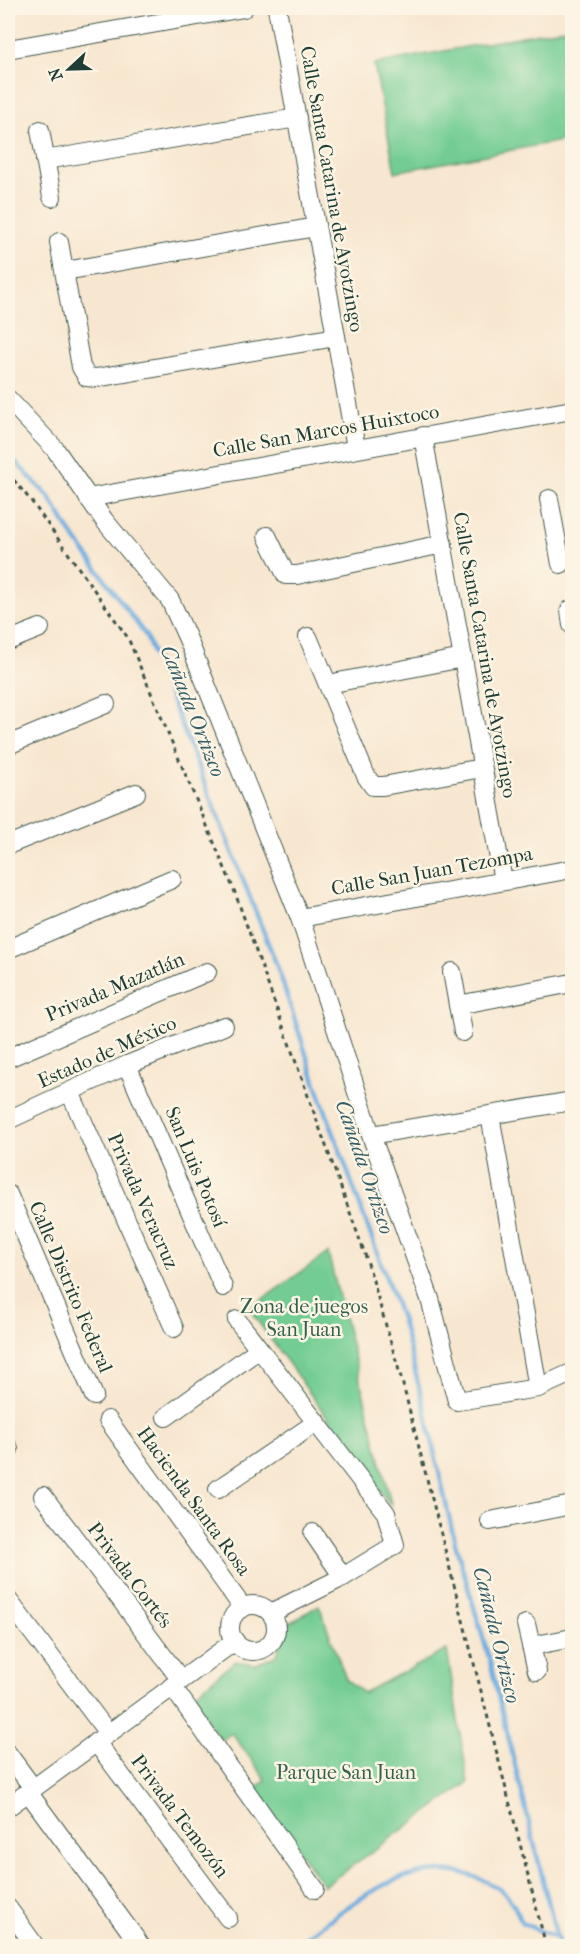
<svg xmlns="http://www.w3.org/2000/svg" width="580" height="1954" font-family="'IM FELL French Canon',serif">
	<rect width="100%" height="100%" fill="#fcf5e5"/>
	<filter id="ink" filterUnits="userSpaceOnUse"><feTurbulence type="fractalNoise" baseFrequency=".0167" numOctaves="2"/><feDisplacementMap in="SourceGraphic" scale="12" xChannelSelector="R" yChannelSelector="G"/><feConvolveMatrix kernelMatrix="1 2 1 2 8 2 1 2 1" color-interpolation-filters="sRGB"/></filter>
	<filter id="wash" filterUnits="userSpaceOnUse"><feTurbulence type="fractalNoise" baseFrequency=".008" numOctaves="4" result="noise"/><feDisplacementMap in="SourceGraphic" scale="24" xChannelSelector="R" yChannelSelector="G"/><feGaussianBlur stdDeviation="1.35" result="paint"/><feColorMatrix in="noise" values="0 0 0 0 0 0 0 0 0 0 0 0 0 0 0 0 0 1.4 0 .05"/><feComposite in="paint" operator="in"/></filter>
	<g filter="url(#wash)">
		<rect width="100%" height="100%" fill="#f8e7d0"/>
		<!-- green -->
		<g fill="#73cd93" stroke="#498564" stroke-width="1.5">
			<path d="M572 27V139L395 172 374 64Z"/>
			<path d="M328 1253 392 1507 249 1309Z"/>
			<path d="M319 1605 346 1679 363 1693 447 1650 468 1783 324 1886 254 1789 266 1780 232 1733 221 1741 198 1706 195 1694 235 1661 256 1664 277 1655 285 1626Z"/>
		</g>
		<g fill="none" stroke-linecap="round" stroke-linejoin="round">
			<!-- stream -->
			<g stroke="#6bacdf" stroke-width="4.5">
				<path d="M8 454 49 497 71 533 146 636 276 963 318 1090 402 1321 426 1414 455 1543 489 1658 559 1946"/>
				<path d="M294 1946C347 1909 405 1852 475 1877 502 1887 512 1896 522 1923L557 1938"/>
			</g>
		</g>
	</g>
	<g filter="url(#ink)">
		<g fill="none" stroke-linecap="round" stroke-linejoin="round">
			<!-- minor casing -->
			<g stroke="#40564b" stroke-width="20">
				<g id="minor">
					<path d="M277 8 356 448"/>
					<path d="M8 49 244 8"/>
					<path d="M40 130 52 197"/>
					<path d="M45 160 297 118"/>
					<path d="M59 242 81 367 87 377 96 378 336 337"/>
					<path d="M65 271 316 227"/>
					<path d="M8 399 55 449 104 520 170 600 187 637 300 918 371 1135 430 1299 457 1401 538 1388 569 1374"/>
					<path d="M423 436 503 881"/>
					<path d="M88 498 572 410"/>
					<path d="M549 499 561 564"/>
					<path d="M267 536 286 575H297L443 544"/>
					<path d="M570 610 572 625"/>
					<path d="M308 637 366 776 373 786H383L482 768"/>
					<path d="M8 641 40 628"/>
					<path d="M328 684 463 658"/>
					<path d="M8 745 106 704"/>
					<path d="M8 845 136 793"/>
					<path d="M300 918 572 869"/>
					<path d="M8 949 172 879"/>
					<path d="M452 972 463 1032"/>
					<path d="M458 1005 572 983"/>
					<path d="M8 1058 207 972"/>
					<path d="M127 1065 223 1287"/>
					<path d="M70 1092 174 1328"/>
					<path d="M490 1115 538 1388"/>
					<path d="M8 1120 127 1065 224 1026"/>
					<path d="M371 1135 572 1101"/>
					<path d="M8 1194 94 1396"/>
					<path d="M237 1320 386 1513 395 1545 343 1577 271 1613"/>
					<path d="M166 1417 259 1349"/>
					<path d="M108 1420 243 1608"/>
					<path d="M8 1447 9 1449"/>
					<path d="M218 1489 317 1422"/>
					<path d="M43 1496 181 1680"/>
					<path d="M490 1521 572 1505"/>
					<path d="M313 1533 343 1577"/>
					<path d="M8 1600 108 1733"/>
					<circle cx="253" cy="1628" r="23"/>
					<path d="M526 1624 537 1671"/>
					<path d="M531 1646 572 1638"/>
					<path d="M172 1686 315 1889"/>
					<path d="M96 1742 228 1918"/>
					<path d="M8 1754 33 1788"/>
					<path d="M28 1792 141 1946"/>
					<path d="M8 1807 235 1641"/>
					<path d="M8 1908 35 1946"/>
				</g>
			</g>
			<!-- path -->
			<path stroke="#40564b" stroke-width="3" stroke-dasharray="4.5 4.5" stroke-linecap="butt" d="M8 473 32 502 128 638 234 890 367 1260 402 1381 546 1946"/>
			<!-- minor -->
			<use href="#minor" stroke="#fff" stroke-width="18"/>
		</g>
	</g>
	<g text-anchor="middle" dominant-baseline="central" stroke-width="5" stroke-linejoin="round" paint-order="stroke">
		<!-- street labels -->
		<g font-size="20" fill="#1f3d34" stroke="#fcf5e5">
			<text transform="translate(332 189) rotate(80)">Calle Santa Catarina de Ayotzingo</text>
			<text transform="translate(326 431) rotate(-10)">Calle San Marcos Huixtoco</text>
			<text transform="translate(485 655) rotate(80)">Calle Santa Catarina de Ayotzingo</text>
			<text transform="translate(432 871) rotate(-10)">Calle San Juan Tezompa</text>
			<text transform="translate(115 987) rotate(-23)">Privada Mazatlán</text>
			<text transform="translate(107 1052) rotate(-24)">Estado de México</text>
			<text transform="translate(196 1167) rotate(67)">San Luis Potosí</text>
			<text transform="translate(143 1201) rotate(66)">Privada Veracruz</text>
			<text transform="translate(71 1287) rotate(67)">Calle Distrito Federal</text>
			<text transform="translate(194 1501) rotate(54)">Hacienda Santa Rosa</text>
			<text transform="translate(130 1575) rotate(53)">Privada Cortés</text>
			<text transform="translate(180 1816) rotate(53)">Privada Temozón</text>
		</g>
		<!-- park labels -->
		<g font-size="20" fill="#34614c" stroke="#fcf5e5">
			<text x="304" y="1306">Zona de juegos<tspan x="304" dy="23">San Juan</tspan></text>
			<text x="346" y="1772">Parque San Juan</text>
		</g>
		<!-- water labels -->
		<g font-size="21" font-style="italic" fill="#365e67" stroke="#fcf5e5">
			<text transform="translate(193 711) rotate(68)">Cañada Ortizco</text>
			<text transform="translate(365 1167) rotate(71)">Cañada Ortizco</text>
			<text transform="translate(497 1635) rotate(76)">Cañada Ortizco</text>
		</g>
	</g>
	<!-- margin -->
	<rect width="580" height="1954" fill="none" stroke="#fcf5e5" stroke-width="30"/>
	<!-- north arrow -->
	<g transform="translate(69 69) rotate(248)" stroke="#fcf5e5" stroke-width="4.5" paint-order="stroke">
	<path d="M0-4.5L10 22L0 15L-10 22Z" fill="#1f3d34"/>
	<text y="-9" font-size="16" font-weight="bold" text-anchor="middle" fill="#1f3d34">N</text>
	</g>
</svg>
